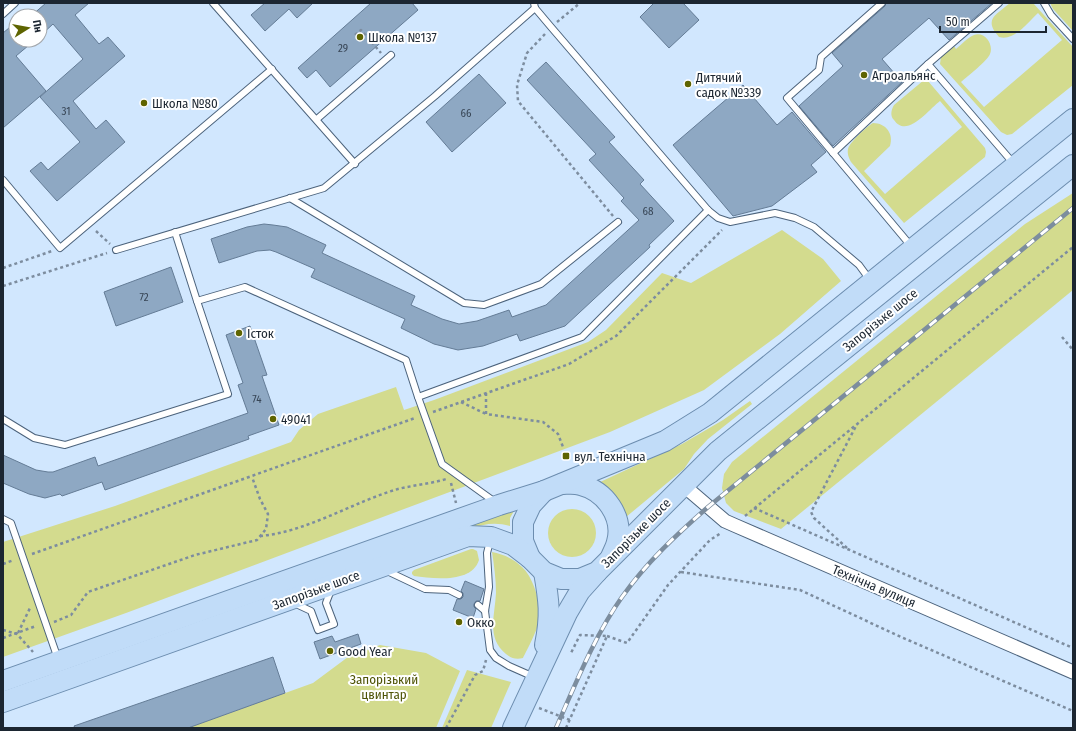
<svg xmlns="http://www.w3.org/2000/svg" width="1076" height="731" font-family="'Fira Sans Condensed',sans-serif">
	<rect width="100%" height="100%" fill="#d1e7fe"/>
	<!-- green -->
	<g fill="#d3db8e">
		<path d="M1010 3H1033L1073 47V85L1012 134 1007 135 1001 132 940 64 941 57 954 46 956 49C962 44 967 38 974 35 985 31 994 45 990 54 988 60 967 77 961 82L984 107 1062 40 1038 13C1028 22 1014 42 999 37 983 19 996 15 1010 3Z"/>
		<path d="M1050 3H1073V31L1053 9Z"/>
		<path d="M924 80 928 81 985 148 986 152 985 157 904 223 851 162C849 158 847 154 848 149 850 142 866 127 873 123 886 123 894 134 890 146L864 171 885 194 962 127 940 101C928 110 907 139 894 120 890 116 891 110 894 105Z"/>
		<path d="M1073 193V290L781 529 734 511 726 503 722 488 724 474 732 462 1025 224Z"/>
		<path d="M782 230 823 259 841 281 780 334 704 390 610 432 126 613 3 657V542L115 506 291 442 299 430 318 414 396 387 404 410 434 400 588 342 606 330 662 273 691 283Z"/>
		<path d="M750 401 752 404 708 439 694 454 684 469 626 517 598 483 682 444 723 420Z"/>
		<path d="M515 509 510 518V526C495 522 484 524 469 529L468 524Z"/>
		<circle cx="572" cy="533" r="24"/>
		<path d="M471 549H473L477 551 479 560C472 583 434 579 414 576L412 574V572L414 570Z"/>
		<path d="M492 552C503 554 514 559 522 567 534 578 542 606 539 621 538 629 527 650 523 658 516 660 511 658 506 654 486 638 495 615 496 593 496 579 494 565 492 552Z"/>
		<path d="M380 645 426 653 460 671 436 728H188L313 683 348 657Z"/>
		<path d="M467 670 511 682 491 728H442Z"/>
	</g>
	<!-- building -->
	<g fill="#8ea8c3" stroke="#647c96">
		<path d="M46 3H89L75 15 99 44 108 37 125 56 73 101 96 129 106 120 125 142 57 201 30 171 41 162 48 170 80 142 40 97 83 59 53 24 40 36V16H31Z"/>
		<path d="M265 3H313L297 18 289 9 265 31 251 15Z"/>
		<path d="M371 3H412L418 10 330 87 316 70 307 78 298 68Z"/>
		<path d="M654 3H683L699 20 669 48 640 17Z"/>
		<path d="M886 3H992L949 40 929 18 882 59 902 82 833 146 799 106 843 66 832 53 885 6Z"/>
		<path d="M16 22V40H35L16 56 46 91 3 128V33Z"/>
		<path d="M546 62 615 137 609 142 644 180 640 184 674 221 649 245 650 247 565 326 520 341 517 334 483 346 458 350 434 344 401 328 405 319 311 277 315 269 276 252 270 250 257 251 219 263 211 239 247 227 264 224 273 225 287 227 326 245 322 253 415 296 411 305 442 319 459 324 477 321 509 310 512 317 546 305 639 220 621 201 624 198 589 160 596 154 527 80Z"/>
		<path d="M479 74 506 103 452 152 426 122Z"/>
		<path d="M743 85 777 125 792 112 826 152 811 165 817 172 772 206 733 216 673 145Z"/>
		<path d="M171 267 183 302 116 326 104 292Z"/>
		<path d="M250 326 267 375 262 376 279 425 248 436 249 439 105 490 102 482 62 496 60 494 45 498 29 494 3 483V455L36 470 48 472H53L95 457 98 466 248 413 238 385 243 383 226 335Z"/>
		<path d="M465 581 484 589 480 601H476L474 604V607L476 609 473 618 453 610 457 599H461L463 597V593L461 591Z"/>
		<path d="M358 634 361 644 320 659 314 642 332 636 335 642Z"/>
		<path d="M273 657 285 693 188 728H75L74 726Z"/>
	</g>
	<g fill="none" stroke-linecap="round" stroke-linejoin="round">
		<!-- lane casing -->
		<g stroke="#4c637c" stroke-width="8">
			<g id="lane">
				<path d="M213 3 355 164"/>
				<path d="M534 3 535 8 551 27 708 210 718 218 730 222 775 213 795 218 814 227 859 265 870 280"/>
				<path d="M882 3 821 57 819 70 787 98 911 246"/>
				<path d="M1044 3 1051 15 1073 39"/>
				<path d="M3 14 15 3"/>
				<path d="M928 64 1014 164"/>
				<path d="M317 119 391 55"/>
				<path d="M833 153 928 64 999 3"/>
				<path d="M3 180 60 248 272 69"/>
				<path d="M290 198 464 303 484 305 541 284 618 222"/>
				<path d="M175 232 197 301 245 287 406 360 418 397 442 464 495 502"/>
				<path d="M116 250 324 188 435 96 535 8"/>
				<path d="M418 397 582 337 708 210"/>
				<path d="M3 419 34 438 65 445 228 394 197 301"/>
				<path d="M3 519 11 523 58 659"/>
				<path d="M490 541 487 553 489 587 485 611 490 650 496 658 509 666 534 677"/>
				<path d="M387 571 425 589 449 590 459 595"/>
				<path d="M296 604 311 611 318 630 334 624 326 603 331 590"/>
				<path d="M478 605 485 611"/>
			</g>
		</g>
		<!-- street casing -->
		<g stroke="#4c637c" stroke-width="15">
			<path id="street" d="M683 485 725 521 734 525 1073 672"/>
		</g>
		<!-- primary casing -->
		<g stroke="#6c8daf" stroke-width="22">
			<g id="primary">
				<path d="M562 484C568 484 575 483 581 485 605 491 624 517 617 542 616 547 613 552 611 557"/>
				<path d="M530 558 523 541V522L531 505 544 491"/>
				<path d="M544 572C549 601 551 615 545 645"/>
				<path d="M3 681 499 505 544 491 665 441 710 413 1073 119"/>
				<path d="M3 702 468 536 491 537 513 545 530 558 544 572 561 579H580L597 572 718 451 1073 165"/>
				<path d="M513 728 567 613 580 591 597 572"/>
			</g>
		</g>
		<!-- path -->
		<g stroke="#7d8d9f" stroke-width="2.5" stroke-dasharray="3 3" stroke-linecap="butt">
			<path d="M557 22 580 3"/>
			<path d="M545 34 527 53 517 85 518 101 613 216"/>
			<path d="M355 35 361 30 381 53"/>
			<path d="M96 231 110 244"/>
			<path d="M3 268 52 251"/>
			<path d="M3 286 107 253"/>
			<path d="M1062 337 1073 350"/>
			<path d="M486 393V414L543 422 558 434 563 447"/>
			<path d="M461 402 486 414"/>
			<path d="M433 412 569 364 616 336 722 230"/>
			<path d="M451 483 456 503"/>
			<path d="M754 508 1073 648"/>
			<path d="M745 516 1073 247"/>
			<path d="M260 536C307 532 353 502 398 489 414 485 430 484 446 479"/>
			<path d="M847 548 814 518 811 512 856 426"/>
			<path d="M32 554 415 418"/>
			<path d="M3 564 14 560"/>
			<path d="M681 572 800 590 901 637 1073 711"/>
			<path d="M54 622 71 615 88 592 195 555 257 540 266 529 268 514 260 499 252 477"/>
			<path d="M3 630 17 634 33 652"/>
			<path d="M18 633 30 608"/>
			<path d="M607 636 627 643 668 585 710 540 721 533"/>
			<path d="M3 638 36 626"/>
			<path d="M539 708 570 720"/>
			<path d="M446 728 475 675 483 671 486 660"/>
			<path d="M566 728 607 636 580 635 571 653"/>
		</g>
		<!-- lane -->
		<use href="#lane" stroke="#fff" stroke-width="6"/>
		<!-- street -->
		<use href="#street" stroke="#fff" stroke-width="13"/>
		<!-- primary -->
		<use href="#primary" stroke="#c1dcf8" stroke-width="20"/>
		<!-- rail casing -->
		<g stroke="#7c8d9e" stroke-width="4.5">
			<path id="rail" d="M556 728C575 685 595 635 622 597 647 562 676 535 708 507L1073 208"/>
		</g>
		<!-- rail -->
		<use href="#rail" stroke="#fff" stroke-width="3" stroke-dasharray="9" stroke-linecap="butt"/>
	</g>
	<!-- markers -->
	<g fill="#5e6400" stroke="#fff" stroke-width="1.5">
		<circle cx="360" cy="37" r="4"/>
		<circle cx="864" cy="75" r="4"/>
		<circle cx="688" cy="84" r="4"/>
		<circle cx="144" cy="103" r="4"/>
		<circle cx="239" cy="333" r="4"/>
		<circle cx="273" cy="419" r="4"/>
		<rect x="562" y="452" width="8" height="8" rx="2"/>
		<circle cx="459" cy="622" r="4"/>
		<circle cx="330" cy="651" r="4"/>
	</g>
	<g text-anchor="middle" dominant-baseline="central" stroke-width="4" stroke-linejoin="round" paint-order="stroke">
		<!-- number labels -->
		<g font-size="11" fill="#384656">
			<text x="343" y="48">29</text>
			<text x="66" y="111">31</text>
			<text x="466" y="113">66</text>
			<text x="648" y="211">68</text>
			<text x="144" y="297">72</text>
			<text x="257" y="399">74</text>
		</g>
		<!-- poi labels -->
		<g font-size="13" fill="#1c2631" stroke="#fff" text-anchor="start">
			<text x="368" y="37">Школа №137</text>
			<text x="872" y="75">Агроальянс</text>
			<text x="696" y="77">Дитячий<tspan x="696" dy="15">садок №339</tspan></text>
			<text x="152" y="103">Школа №80</text>
			<text x="247" y="333">Істок</text>
			<text x="281" y="419">49041</text>
			<text x="574" y="456">вул. Технічна</text>
			<text x="467" y="622">Окко</text>
			<text x="338" y="651">Good Year</text>
		</g>
		<!-- street labels -->
		<g font-size="13" fill="#1c2631" stroke="#fff">
			<text transform="translate(880 320) rotate(-39)">Запорізьке шосе</text>
			<text transform="translate(636 533) rotate(-45)">Запорізьке шосе</text>
			<text transform="translate(874 586) rotate(23)">Технічна вулиця</text>
			<text transform="translate(316 590) rotate(-20)">Запорізьке шосе</text>
		</g>
		<!-- park labels -->
		<g font-size="13" fill="#4f5406" stroke="#fff">
			<text x="384" y="679">Запорізький<tspan x="384" dy="15">цвинтар</tspan></text>
		</g>
	</g>
	<!-- border -->
	<rect width="1076" height="731" fill="none" stroke="#1c2631" stroke-width="8"/>
	<!-- north arrow -->
	<g transform="translate(28 28) rotate(79)"><circle r="19" fill="#ffffff" stroke="#a4a8ad"/>
	<path d="M0-3L7 15L0 10L-7 15Z" fill="#5e6400"/>
	<text y="-6" font-size="11" font-weight="bold" text-anchor="middle" fill="#1c2631">Пн</text>
	</g>
	<!-- scale -->
	<path d="M940 26v6h106v-6" fill="none" stroke="#1c2631" stroke-width="2"/>
	<text x="946" y="26" font-size="12" fill="#1c2631" stroke="#ffffff" stroke-width="3" paint-order="stroke">50 m</text>
</svg>
